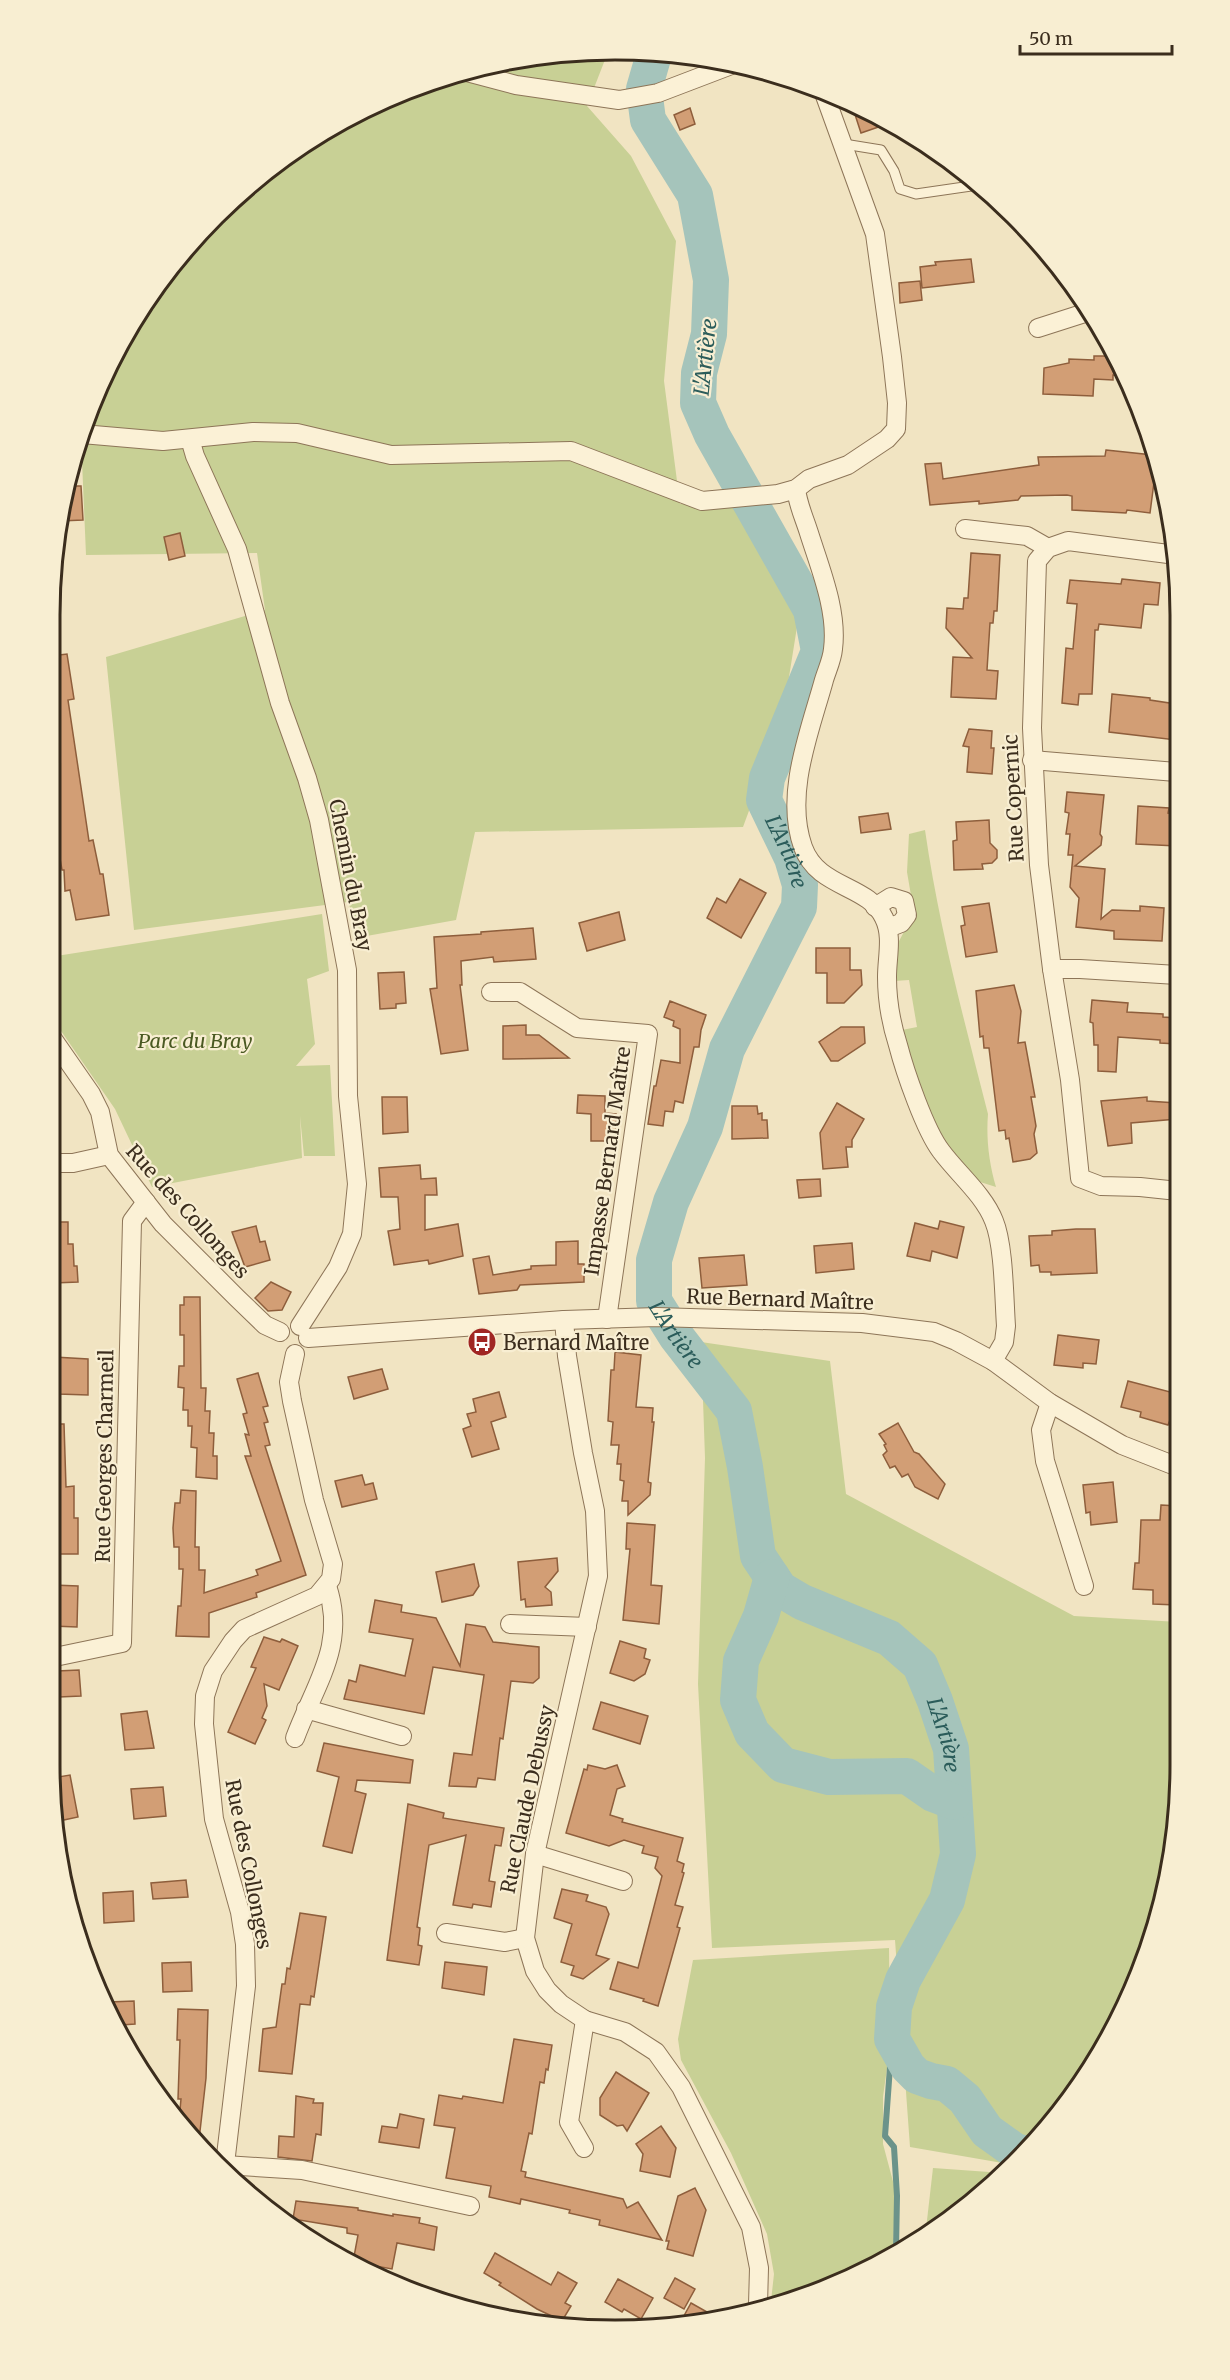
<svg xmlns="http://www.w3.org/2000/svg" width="1230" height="2380" font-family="Merriweather,serif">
	<rect width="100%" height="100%" fill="#f1e4c2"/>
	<!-- green -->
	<g fill="#c8d095">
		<path d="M608 52 587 106 631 156 676 241 664 381 680 504 768 506 800 608 782 721 743 827 475 832 456 920 361 937 348 902 134 930 106 657 265 610 257 553 86 555 81 437 108 365 166 271 242 190 332 125 433 80 541 54Z"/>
		<path d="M925 830C939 927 964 1020 988 1114 986 1139 989 1163 996 1187L977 1181 938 1133 918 1082 902 1030 917 1027 909 980 894 981 898 943 914 913 907 872 909 834Z"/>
		<path d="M322 914 329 971 307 979 315 1044 296 1066 330 1065 335 1156H304L300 1116 302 1158 152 1187 115 1109 50 1015V957Z"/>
		<path d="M701 1342 830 1361 846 1494 1074 1616 1179 1622V1802L1161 1911 1122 2015 1014 2165 910 2147 895 1940 712 1948 698 1684 705 1458Z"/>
		<path d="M889 1948 890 2046 883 2097V2144L895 2189 893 2252 865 2272 771 2301 774 2274 767 2234 731 2153 681 2060 678 2039 693 1960Z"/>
		<path d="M933 2168 1003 2173 926 2229Z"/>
	</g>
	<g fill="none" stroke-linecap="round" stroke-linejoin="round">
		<!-- stream -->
		<path stroke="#6b938a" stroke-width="6" d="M892 2039 885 2136 894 2147 897 2196 896 2250"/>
		<!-- river -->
		<g stroke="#a5c4bb" stroke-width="36">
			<path id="s1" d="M655 51 644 89 648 120 695 195 711 280 709 334 699 373 698 403 712 435 811 610 819 651 767 778 764 800 792 858 800 885 799 907 727 1049 705 1127 671 1202 654 1260V1301L676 1336 734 1411 745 1467 758 1556 780 1589 802 1602 889 1638 920 1665 935 1701 951 1749 958 1854 947 1900 903 1980 894 2007 892 2039 908 2067 917 2076 931 2081 947 2084 965 2099 987 2131 1015 2151 1023 2153"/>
			<path d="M772 1577 761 1616 741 1661 738 1700 752 1733 783 1765 829 1777 907 1776 933 1794 954 1802"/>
		</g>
	</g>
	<!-- building -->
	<g fill="#d29e75" stroke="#8e5e3c" stroke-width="1.5">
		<path d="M851 102 865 108 890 123 861 133Z"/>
		<path d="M690 108 695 124 680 130 674 115Z"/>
		<path d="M971 259 974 282 922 288 920 267 936 265 935 262Z"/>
		<path d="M920 281 922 300 900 303 899 283Z"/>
		<path d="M1094 356H1113L1124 376 1113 375V380L1094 379 1093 396 1043 394 1044 368 1069 363V359L1094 360Z"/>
		<path d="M1106 450 1153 455 1156 467 1150 513 1127 510 1126 513 1072 510V496L1067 495 1021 496 1018 500 979 504V501L930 505 925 464 941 463 943 479 1039 465 1038 457 1105 456Z"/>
		<path d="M66 486H81L83 520 60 521Z"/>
		<path d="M180 533 185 556 169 560 164 537Z"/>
		<path d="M971 553 1000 555 997 611H994L993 623H990L987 670 998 671 996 699 951 697 953 657 972 658 946 628 947 608 963 609 964 598H968Z"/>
		<path d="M1122 579 1160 583 1158 605 1144 604 1141 628 1099 624 1098 630H1095L1092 694H1079L1078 705 1062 703 1066 648 1073 649 1077 604 1067 603 1070 580 1121 584Z"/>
		<path d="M67 654 74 699 68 700 89 841 93 840 100 874H103L109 915 76 920 70 890 65 891 64 870H62L59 853 57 854 50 817 51 656Z"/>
		<path d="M1112 694 1150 698V700L1176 704V740L1109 732Z"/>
		<path d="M969 729 992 731 991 748H994L992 774 967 772 969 747 963 746Z"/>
		<path d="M1067 792 1104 795 1100 834 1102 837 1101 845 1075 866 1105 869 1101 919 1112 910 1140 911V906L1164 908 1162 941 1114 939V931L1076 927 1079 898 1070 887 1073 855H1068L1070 834H1066L1069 813 1065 812Z"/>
		<path d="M1138 806 1169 808 1168 813 1176 814 1177 846 1136 844Z"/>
		<path d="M888 813 891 829 861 833 859 817Z"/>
		<path d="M989 820 990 843 997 850V858L992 863 982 864 983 869 954 870 953 841 957 840 956 822Z"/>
		<path d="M740 879 766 893 741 938 707 918 717 898 726 903Z"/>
		<path d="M989 903 997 952 966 957 961 926 965 925 962 907Z"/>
		<path d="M619 912 625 940 587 951 579 923Z"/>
		<path d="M533 928 536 959 494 962 493 957 461 961 462 985H460L468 1050 441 1054 430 989 437 988 434 937 481 934V932Z"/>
		<path d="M816 948H850V970H861L862 985 844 1003H827V973H816Z"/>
		<path d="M404 972 406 1003 396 1004V1008L380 1009 378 973Z"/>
		<path d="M1014 985 1021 1011 1018 1043 1025 1042 1035 1097H1031L1036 1126 1034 1134 1037 1153 1030 1159 1013 1162 1009 1138 1006 1139 1005 1130 999 1131 989 1048H984L983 1036 980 1037 976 991Z"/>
		<path d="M1092 1000 1128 1003 1127 1012 1163 1014V1017L1177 1018V1044L1160 1043V1040L1118 1037 1116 1072 1098 1071V1045H1094L1093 1023 1090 1022Z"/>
		<path d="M670 1001 706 1015 701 1030 699 1047H694L683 1103 675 1101 673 1112 665 1111 663 1126 648 1124 654 1086H656L661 1060 680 1063V1029L673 1026 674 1021 664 1017Z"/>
		<path d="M526 1025V1035H539L569 1058 503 1059V1026Z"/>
		<path d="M841 1027H864L865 1043 838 1061H831L819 1042Z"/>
		<path d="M578 1095 605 1096V1113L616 1114V1141H591V1114L577 1113Z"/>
		<path d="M382 1097H407L408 1132 383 1134Z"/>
		<path d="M1147 1097V1101L1177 1103V1119L1131 1123 1132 1143 1108 1146 1101 1101Z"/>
		<path d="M837 1103 864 1119 852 1140V1147H846L848 1167 823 1169 820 1133Z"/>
		<path d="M732 1106H757L758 1114 762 1113V1120H767L768 1138 732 1139Z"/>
		<path d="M420 1165 421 1179 436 1178 437 1195H425V1230L458 1224 463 1256 429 1264 428 1260 394 1265 388 1231 400 1229 398 1197H381L379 1168Z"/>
		<path d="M820 1179 821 1196 799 1198 797 1180Z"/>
		<path d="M940 1221 964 1227 957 1258 932 1251 930 1261 907 1256 915 1223 938 1229Z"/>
		<path d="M50 1222H68V1244H73L74 1266H77L78 1282 54 1283 53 1260 50 1259V1246L52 1245Z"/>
		<path d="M256 1226 260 1242 265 1241 270 1260 245 1267 232 1232Z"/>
		<path d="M1076 1229H1095L1097 1273 1051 1275V1272H1040L1039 1265 1031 1266 1029 1236 1052 1235V1231Z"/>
		<path d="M578 1241V1264H584V1282L520 1285 517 1290 479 1294 473 1259 489 1256 493 1275 531 1269V1266L556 1265V1242Z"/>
		<path d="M852 1243 854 1269 816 1273 814 1246Z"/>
		<path d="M744 1255 747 1285 702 1288 699 1258Z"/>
		<path d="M271 1282 291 1292 282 1310 268 1311 255 1298Z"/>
		<path d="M184 1297H200L201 1388H206L205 1411H210L209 1433H214L213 1456H217V1479L196 1477 197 1448 191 1447 192 1426H188V1410H183L184 1388 178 1387 179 1366H184V1335H180V1305H184Z"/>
		<path d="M1058 1335 1099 1340 1096 1364 1083 1363V1368L1054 1365Z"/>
		<path d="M615 1352 641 1355 636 1407 653 1408 652 1422H654L648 1482 651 1483 650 1495 628 1515V1501H622L624 1481 620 1480 621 1464H617L619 1445H611L613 1422 608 1421 611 1370H614Z"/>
		<path d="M54 1357 88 1359V1395L58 1394 57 1373H54Z"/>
		<path d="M382 1369 388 1389 354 1399 348 1377Z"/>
		<path d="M258 1373 268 1406 263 1407 268 1422 264 1423 270 1445 265 1446 306 1575 256 1593 257 1597 209 1613V1637L176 1636 178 1606H181L183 1569H179V1547H174L173 1528 175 1503H180L181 1490 196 1491 195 1547H199V1570H205L204 1593 258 1575 256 1570 281 1561 245 1456H251L245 1434 249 1435 243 1414 247 1413 237 1379Z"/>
		<path d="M1128 1381 1178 1394V1422L1170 1420 1168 1425 1140 1417 1141 1412 1121 1407Z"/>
		<path d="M499 1392 506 1417 491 1422 499 1449 472 1457 463 1429 471 1426 467 1414 476 1412 473 1399Z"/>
		<path d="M898 1423 914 1452 919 1454 945 1484 938 1499 915 1487 908 1474 902 1477 895 1466 890 1468 883 1455 887 1451 884 1445 886 1444 879 1434Z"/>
		<path d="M50 1424H64L66 1487 74 1486V1518H78V1554H58L57 1531H53V1510H50Z"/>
		<path d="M362 1475 365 1485 373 1483 377 1499 342 1507 335 1481Z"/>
		<path d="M1113 1482 1117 1522 1091 1525 1090 1512 1086 1513 1083 1485Z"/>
		<path d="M1161 1505 1178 1506 1176 1605 1153 1604V1590L1133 1589 1135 1563H1139L1141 1520H1160Z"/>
		<path d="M627 1523 655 1525 651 1585 662 1586 659 1624 623 1620 630 1549H626Z"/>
		<path d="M557 1558 558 1571 545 1587 551 1592 552 1605 526 1607 525 1599 521 1600 518 1562Z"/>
		<path d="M474 1564 479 1586 473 1595 442 1602 436 1572Z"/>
		<path d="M53 1585 78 1586 77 1627 52 1626Z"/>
		<path d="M375 1600 402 1605 401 1612 436 1618 460 1666 466 1624 485 1627 493 1642 539 1647V1678L533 1683 511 1681 503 1739 500 1738 495 1780 478 1778 476 1787 449 1786 454 1753 472 1755 484 1675 433 1667 424 1714 344 1699 349 1680 356 1682 360 1665 405 1676 413 1639 369 1632Z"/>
		<path d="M264 1637 280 1642 282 1639 298 1646 279 1690 264 1684 267 1706 262 1718 266 1720 255 1744 228 1732 256 1668 251 1667Z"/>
		<path d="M620 1641 646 1649 644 1658 650 1660 645 1674 634 1681 610 1673Z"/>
		<path d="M79 1670 81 1696 59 1697 57 1671Z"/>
		<path d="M601 1702 648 1716 640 1744 593 1729Z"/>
		<path d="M147 1711 154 1748 125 1750 121 1714Z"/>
		<path d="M324 1743 413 1760 410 1783 357 1780 355 1791 366 1794 352 1853 323 1846 339 1777 317 1771Z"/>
		<path d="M588 1765 605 1769 617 1765 625 1786 617 1789 610 1815 623 1819 622 1822 683 1838 677 1861 684 1864 682 1872 684 1873 675 1905 683 1907 677 1927 680 1928 658 2006 643 2001 644 1999 610 1989 618 1962 638 1968 662 1876 655 1868 658 1857 642 1853 644 1846 624 1840 609 1846 566 1833 584 1769 587 1770Z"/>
		<path d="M70 1775 78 1817 59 1821 52 1778Z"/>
		<path d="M163 1787 166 1816 134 1819 131 1789Z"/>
		<path d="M408 1804 444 1813 443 1818 504 1828 501 1846 495 1845 489 1881 495 1882 491 1907 473 1904 472 1908 453 1905 466 1835 429 1845 417 1927 420 1928 418 1945 422 1946 419 1965 387 1960Z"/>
		<path d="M186 1880 188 1897 153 1899 151 1883Z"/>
		<path d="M562 1889 588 1895 586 1901 606 1907 609 1914 596 1955 609 1959 583 1979 571 1975 574 1966 561 1962 572 1924 554 1918Z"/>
		<path d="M133 1891 134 1921 104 1923 103 1893Z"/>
		<path d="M300 1913 326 1917 314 1997 311 1996 310 2005 300 2004 292 2074 259 2071 263 2029 276 2027 282 1984H285L287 1968 290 1969Z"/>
		<path d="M191 1962 192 1991 163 1992 162 1963Z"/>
		<path d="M445 1962 487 1967 484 1995 442 1988Z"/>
		<path d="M134 2001 135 2024 121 2025 109 2002Z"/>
		<path d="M178 2009 208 2010 206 2078 199 2140 179 2121 181 2099H178L180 2040H177Z"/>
		<path d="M514 2039 552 2045 548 2070 546 2069 544 2083 540 2082 532 2134 529 2133 521 2171 526 2172 525 2177 623 2199 627 2208 638 2202 662 2240 599 2225 600 2220 569 2213 570 2210 521 2199 520 2204 489 2197 491 2186 446 2178 455 2128 434 2125 439 2095 462 2099 463 2096 503 2103Z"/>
		<path d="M616 2072 649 2093 627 2131 623 2125 617 2126 600 2115V2098Z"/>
		<path d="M296 2096 314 2099 313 2103H323L321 2135 316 2134 312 2161 278 2157 279 2136 294 2137Z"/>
		<path d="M400 2114 424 2119 419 2148 379 2142 382 2126 397 2128Z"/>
		<path d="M661 2126 676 2148 670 2177 640 2171 643 2154 636 2144Z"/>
		<path d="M695 2188 706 2210 693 2256 667 2249 669 2241H666L678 2196Z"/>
		<path d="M296 2201 358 2208V2210L393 2216V2214L420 2218 419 2223 437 2227 434 2250 397 2243 392 2269 353 2262 358 2235 347 2233V2228L293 2219Z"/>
		<path d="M495 2253 551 2285 558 2272 577 2283 565 2303 571 2306 562 2321 537 2309 499 2285 501 2283 484 2273Z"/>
		<path d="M675 2278 695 2289 684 2309 664 2298Z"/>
		<path d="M618 2279 653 2298 641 2319 624 2309 622 2312 605 2302Z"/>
		<path d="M691 2303 716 2317 688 2326 679 2325Z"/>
	</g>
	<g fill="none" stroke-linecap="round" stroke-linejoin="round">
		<!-- service casing -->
		<g stroke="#8d7558" stroke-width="11">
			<path id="service" d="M844 144 881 150 894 171 900 189 916 194 978 185"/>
		</g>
		<!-- minor casing -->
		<g stroke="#8d7558" stroke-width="20">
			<g id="minor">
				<path d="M467 72 516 85 619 100 658 93 734 64"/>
				<path d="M1038 328 1088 312"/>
				<path d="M82 434 163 441 253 432 297 433 391 455 571 451 702 501 778 494 796 489 809 479 848 465 887 439 896 429 897 403 892 357 875 234 824 93"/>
				<path d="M190 439 195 456 237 549 280 703 307 778 319 820 347 970 348 1096 357 1184 352 1234 338 1267 300 1326"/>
				<path d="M796 489C798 505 804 517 809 533 820 568 838 611 833 649 832 660 827 670 824 680 810 731 784 794 803 847 818 889 868 884 884 918 893 936 887 957 887 977 887 1000 891 1023 898 1045 905 1072 925 1130 941 1151 958 1174 984 1195 994 1221 1004 1245 1004 1298 1006 1326L1004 1342 993 1361"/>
				<path d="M965 529 1027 536 1048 548"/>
				<path d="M1176 555 1068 541 1048 548 1037 561 1032 728 1039 865 1052 969 1070 1080 1080 1178 1101 1186 1140 1187 1178 1191"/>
				<path d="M1032 760 1176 772"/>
				<path d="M875 907 891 897 904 901 907 915 901 923 888 928"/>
				<path d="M1052 969H1080L1177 975"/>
				<path d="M491 992H520L577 1028 648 1034 607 1319"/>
				<path d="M50 1035 91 1094 100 1112 109 1155 163 1224 237 1298 265 1325 280 1332"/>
				<path d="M50 1163H73L109 1155"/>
				<path d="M564 1320 567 1356 583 1453 595 1511 598 1576 535 1854 525 1938 535 1971 547 1990 561 2004 585 2020 625 2032 656 2052 681 2087 751 2227 759 2268 758 2305"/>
				<path d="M308 1338 564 1320 657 1317 862 1323 934 1332 956 1341 993 1361 1050 1403 1122 1445 1178 1467"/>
				<path d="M1050 1403 1041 1430 1045 1461 1084 1586"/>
				<path d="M510 1624 587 1627"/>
				<path d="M50 1658 122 1643 132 1221 146 1202"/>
				<path d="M306 1709 402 1736"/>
				<path d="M295 1738C315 1684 347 1645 327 1586"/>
				<path d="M535 1854 623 1881"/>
				<path d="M446 1933 505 1942 525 1938"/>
				<path d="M584 2148 569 2122 585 2020"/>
				<path d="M225 2164 246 1986 245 1944 240 1912 214 1819 204 1724 205 1696 213 1671 233 1641 244 1629 317 1596 331 1579 333 1564 314 1500 292 1401 289 1382 295 1354"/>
				<path d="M225 2165 302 2170 470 2206"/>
			</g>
		</g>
		<!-- service -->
		<use href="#service" stroke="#fbf1d6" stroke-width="9"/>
		<!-- minor -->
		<use href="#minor" stroke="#fbf1d6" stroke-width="18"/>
	</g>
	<!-- icons -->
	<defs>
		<g id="bus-disc" transform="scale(1.5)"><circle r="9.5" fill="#a02623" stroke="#f8eed2"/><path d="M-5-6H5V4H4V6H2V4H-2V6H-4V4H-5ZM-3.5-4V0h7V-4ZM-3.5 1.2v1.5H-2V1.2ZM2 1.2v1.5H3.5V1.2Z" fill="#fff"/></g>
	</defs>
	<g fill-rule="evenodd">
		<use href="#bus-disc" x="482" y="1342"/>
	</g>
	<g text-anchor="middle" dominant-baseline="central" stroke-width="4.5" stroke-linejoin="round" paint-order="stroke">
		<!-- street labels -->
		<g font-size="20" fill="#3b2d1d" stroke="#f8eed2">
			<text transform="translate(1013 798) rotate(-93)">Rue Copernic</text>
			<text transform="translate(351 875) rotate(79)">Chemin du Bray</text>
			<text transform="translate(607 1161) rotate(-82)">Impasse Bernard Maître</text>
			<text transform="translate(188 1211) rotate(48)">Rue des Collonges</text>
			<text transform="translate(780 1299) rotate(2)">Rue Bernard Maître</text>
			<text transform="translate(104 1456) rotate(-89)">Rue Georges Charmeil</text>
			<text transform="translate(527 1799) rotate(-78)">Rue Claude Debussy</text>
			<text transform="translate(249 1864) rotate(79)">Rue des Collonges</text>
		</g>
		<!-- park labels -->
		<g font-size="20" font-style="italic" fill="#4a5922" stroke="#f8eed2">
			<text x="195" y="1040">Parc du Bray</text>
		</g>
		<!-- poi labels -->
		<g font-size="20" fill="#3b2d1d" stroke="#f8eed2" text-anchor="start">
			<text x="503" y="1342">Bernard Maître</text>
		</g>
		<!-- water labels -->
		<g font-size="21" font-style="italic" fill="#2b5c5a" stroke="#f8eed2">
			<text transform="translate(705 357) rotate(-84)">L'Artière</text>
			<text stroke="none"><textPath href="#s1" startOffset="864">L'Artière</textPath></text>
			<text stroke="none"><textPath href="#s1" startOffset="1386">L'Artière</textPath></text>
			<text stroke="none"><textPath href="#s1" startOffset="1904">L'Artière</textPath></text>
		</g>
	</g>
	<!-- crop -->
	<path d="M0 0H1230V2380H0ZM615 60H615A555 555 0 0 1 1170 615V1765A555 555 0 0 1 615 2320H615A555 555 0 0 1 60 1765V615A555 555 0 0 1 615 60Z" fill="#f8eed2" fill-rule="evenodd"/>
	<path fill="none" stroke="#3b2d1d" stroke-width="3" d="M615 60H615A555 555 0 0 1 1170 615V1765A555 555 0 0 1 615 2320H615A555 555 0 0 1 60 1765V615A555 555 0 0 1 615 60Z"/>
	<!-- scale -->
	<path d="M1020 45v9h152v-9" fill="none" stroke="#3b2d1d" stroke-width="3"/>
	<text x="1029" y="45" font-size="18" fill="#3b2d1d" stroke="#f8eed2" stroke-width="4.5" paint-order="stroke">50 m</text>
</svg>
